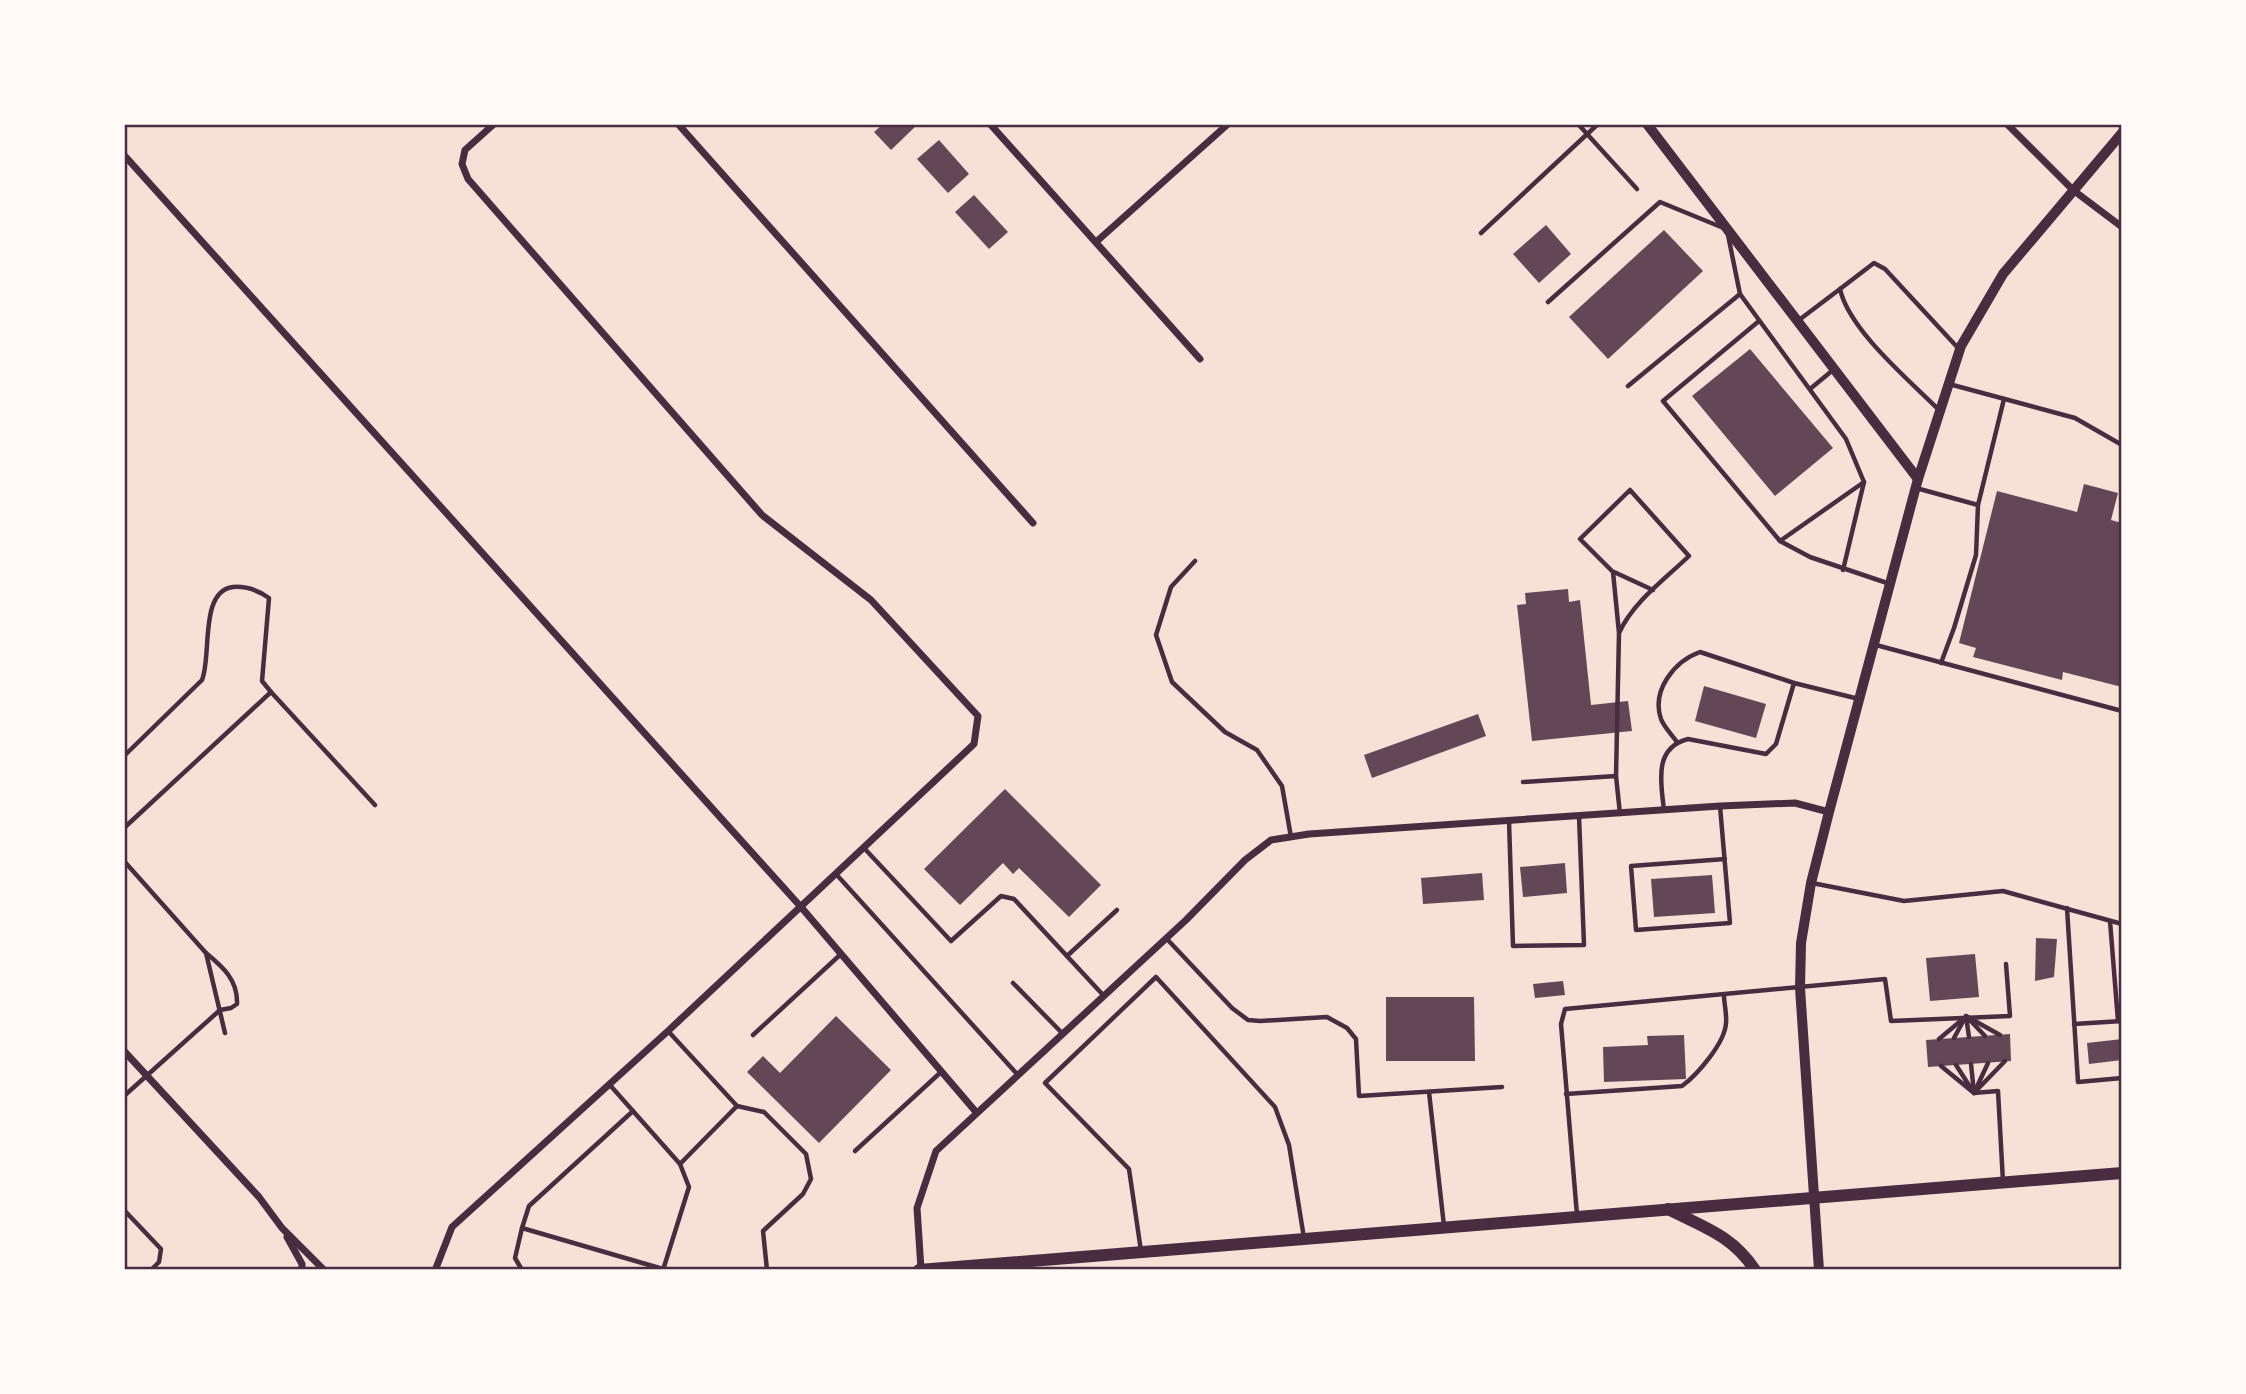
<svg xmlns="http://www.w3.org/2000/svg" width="2246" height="1394" font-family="Helvetica,sans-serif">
	<rect width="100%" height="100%" fill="#f7e1d7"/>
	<!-- building -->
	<g fill="#644757">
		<path d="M883 124H918L891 150 874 132Z"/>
		<path d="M939 140 969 174 948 193 917 159Z"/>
		<path d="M974 195 1008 232 989 249 955 212Z"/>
		<path d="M1546 225 1571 254 1539 283 1513 254Z"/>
		<path d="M1664 230 1703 271 1608 359 1569 317Z"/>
		<path d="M1750 349 1833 448 1775 496 1692 396Z"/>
		<path d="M2084 484 2118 493 2111 520 2122 523V687L2063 672 2062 680 1973 657 1976 648 1959 643 1997 491 2077 512Z"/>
		<path d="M1568 589 1569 602 1580 600 1591 705 1628 701 1632 731 1532 741 1517 605 1526 604 1525 593Z"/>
		<path d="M1704 686 1766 704 1756 738 1695 721Z"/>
		<path d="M1478 714 1486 736 1372 778 1364 755Z"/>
		<path d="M1005 789 1101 885 1069 917 1019 868 1013 874 1003 863 960 905 924 869Z"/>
		<path d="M1565 863 1567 893 1523 897 1520 867Z"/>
		<path d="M1482 873 1484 900 1423 904 1421 878Z"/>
		<path d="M1712 875 1715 913 1654 917 1651 879Z"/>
		<path d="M2036 938 2057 939 2054 977 2035 981Z"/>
		<path d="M1975 954 1979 997 1930 1001 1926 958Z"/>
		<path d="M1563 981 1565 995 1535 998 1533 984Z"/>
		<path d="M1386 997H1474L1475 1061H1386Z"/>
		<path d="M836 1016 891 1070 819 1143 747 1072 763 1056 780 1073Z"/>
		<path d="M2010 1034 2011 1061 1928 1067 1926 1040Z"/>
		<path d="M1684 1035 1686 1079 1604 1082 1603 1047 1648 1045 1647 1036Z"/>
		<path d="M2122 1039V1060L2089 1064 2087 1043Z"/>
	</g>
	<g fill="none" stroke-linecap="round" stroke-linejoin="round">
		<!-- service -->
		<g stroke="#4a2c40" stroke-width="4.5">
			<path d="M1578 124 1637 189"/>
			<path d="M1481 233 1598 124"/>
			<path d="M1740 294 1846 439 1864 482 1780 541"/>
			<path d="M1548 302 1660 202 1721 227"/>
			<path d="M1799 320 1840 289"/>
			<path d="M1759 321 1663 401 1780 541 1810 557 1890 584"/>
			<path d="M1949 384 2075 418 2122 445"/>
			<path d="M1628 386 1740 294 1728 235"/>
			<path d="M1810 389 1833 370"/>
			<path d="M1939 410C1909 380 1849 330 1840 289L1874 263 1885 269 1958 348"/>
			<path d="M1916 488 1978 505 2004 399"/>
			<path d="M1195 561 1171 587 1156 635 1172 682 1225 732 1257 750 1282 786 1291 837"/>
			<path d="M1843 570 1864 482"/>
			<path d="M1614 572 1653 590"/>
			<path d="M1619 633C1633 602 1665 579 1689 556L1630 490 1580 539 1613 572 1619 633 1616 776 1620 814"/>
			<path d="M1876 645 2122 711"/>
			<path d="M1941 663 1954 628 1976 555 1978 505"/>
			<path d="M1677 742C1672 735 1664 727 1661 719 1651 690 1675 661 1700 652L1794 683"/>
			<path d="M124 756 202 680C212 656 199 591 233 587 246 586 259 591 269 598L262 681 271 692"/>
			<path d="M1523 782 1616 776"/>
			<path d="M1720 806 1730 923 1636 930 1631 866 1725 859"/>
			<path d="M1664 810C1661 783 1653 748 1688 739L1766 754 1776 744 1794 683 1859 699"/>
			<path d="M1509 821 1513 946 1584 945 1579 816"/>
			<path d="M124 828 271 692 375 805"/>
			<path d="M864 848 951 941 1001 896 1014 899 1104 996"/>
			<path d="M124 861 206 953 225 1033"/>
			<path d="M836 874 1017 1074"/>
			<path d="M1812 883 1904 901 2003 891 2122 924"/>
			<path d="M2067 908 2078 1082 2122 1078"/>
			<path d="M2110 921 2118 1021"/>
			<path d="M1166 938 1232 1008 1248 1020 1260 1021 1327 1017 1347 1028 1356 1039 1359 1096 1502 1087"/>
			<path d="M1067 956 1117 910"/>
			<path d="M1013 983 1062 1033"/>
			<path d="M2074 1024 2122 1021"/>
			<path d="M668 1031 737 1106 764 1112 806 1154 811 1179 803 1194 763 1231 767 1270"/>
			<path d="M753 1035 841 954"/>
			<path d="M1969 1037 1966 1016 1985 1036"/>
			<path d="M1954 1038 1966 1016 2000 1035"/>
			<path d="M1939 1039 1963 1019"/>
			<path d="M1988 1063 1974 1093 2005 1061"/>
			<path d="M1971 1064 1974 1093 1998 1091 2003 1182"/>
			<path d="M1941 1066 1974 1093 1956 1065"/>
			<path d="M609 1084 680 1164 689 1187 663 1270"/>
			<path d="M1429 1092 1444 1226"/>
			<path d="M1566 1094 1682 1086C1697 1075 1725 1043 1726 1023 1727 1014 1724 1004 1724 995"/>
			<path d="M124 1096 220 1010 231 1008 237 1004C238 980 223 967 206 953"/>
			<path d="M855 1151 941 1072"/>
			<path d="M680 1164 737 1106"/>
			<path d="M124 1210 161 1249 159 1262 151 1270"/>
			<path d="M1577 1215 1561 1024 1565 1009 1885 979 1891 1021 2010 1016 2006 964"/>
			<path d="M522 1228 529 1206 633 1111"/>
			<path d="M1141 1251 1129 1169 1045 1083 1156 977 1275 1107 1289 1145 1304 1238"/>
			<path d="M522 1270 515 1258 522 1228 663 1269"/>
		</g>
		<!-- minor -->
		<g stroke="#4a2c40" stroke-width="7">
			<path d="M678 124 1033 523"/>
			<path d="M990 124 1200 359"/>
			<path d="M2007 124 2073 190 2122 227"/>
			<path d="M124 155 801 907 976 1112"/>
			<path d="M1096 242 1228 124"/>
			<path d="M124 1051 259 1197 282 1228 324 1270"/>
			<path d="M287 1237 302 1264V1270"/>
			<path d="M436 1268 452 1227 668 1031 974 744 978 716 871 600 762 515 468 179 462 164 465 150 494 124"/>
			<path d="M921 1269 917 1208 936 1151 1186 920 1245 860 1271 840 1309 834 1720 806 1795 803 1829 812"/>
		</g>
		<!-- tertiary -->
		<g stroke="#4a2c40" stroke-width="10">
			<path d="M1647 124 1918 479"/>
			<path d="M1819 1270 1800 988 1801 943 1811 883 1829 812 1918 479 1961 346 2003 274 2122 133"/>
		</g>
		<!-- secondary -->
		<g stroke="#4a2c40" stroke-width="12">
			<path d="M1668 1209C1703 1227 1732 1235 1755 1270"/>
			<path d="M919 1270 2122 1173"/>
		</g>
	</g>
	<!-- border -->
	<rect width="2246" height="1394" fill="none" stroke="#fffaf5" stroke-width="252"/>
	<rect x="126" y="126" width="1994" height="1142" fill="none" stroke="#4a2c40" stroke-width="2.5"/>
</svg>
